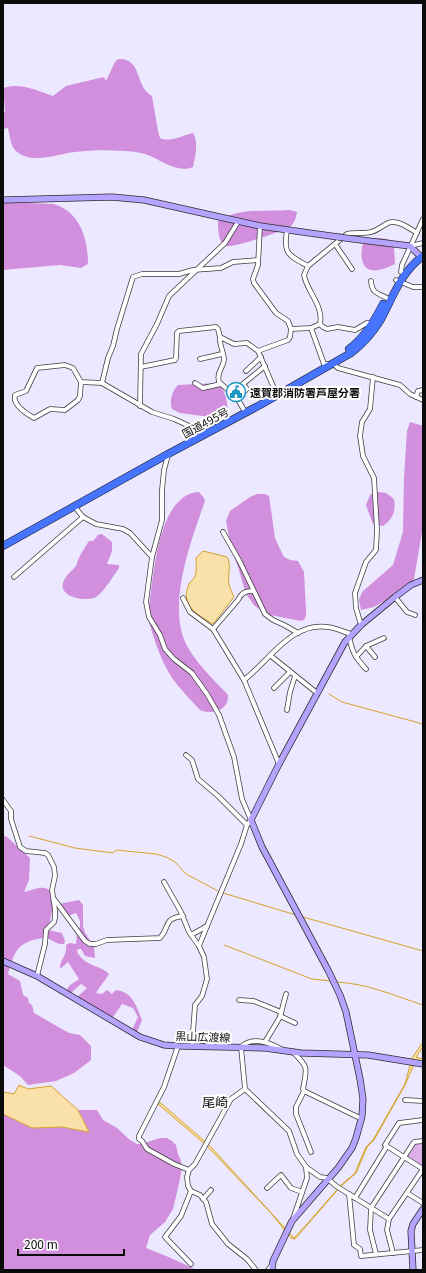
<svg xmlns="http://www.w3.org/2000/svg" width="426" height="1273" font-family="Georgia,'Noto Sans JP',serif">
	<rect width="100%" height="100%" fill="#ebe8ff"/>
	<!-- green -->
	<path fill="#deb0eb" d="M423 1142V1166L422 1167 407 1157 416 1143Z"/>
	<!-- forest -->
	<g fill="#d18fdd">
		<path d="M118 59C143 58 134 86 152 96L158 131 160 138C170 143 183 135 193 133 199 143 195 157 193 167 177 174 160 159 145 154 138 152 130 151 124 151 108 150 91 150 75 152 57 154 31 165 16 151 10 146 10 135 8 128L3 129V112H5L4 98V88C20 82 38 91 53 96L66 86 104 77 106 81 115 62Z"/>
		<path d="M3 202 53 204C80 211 88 239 88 264L81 268 60 265 3 270Z"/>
		<path d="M290 210 297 212C296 217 295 222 291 226 284 231 233 248 226 246 218 244 218 227 218 221 240 207 266 212 290 210Z"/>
		<path d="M379 238 388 239 394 248 395 264C389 267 377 272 371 270 359 268 360 247 365 240Z"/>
		<path d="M219 383C225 390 231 411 225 419L180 413 172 409C169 401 172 391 178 385Z"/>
		<path d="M410 422 423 426V526L414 579 410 586 374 607 361 610 359 600 362 592 393 565 403 532 404 478 407 431Z"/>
		<path d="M199 492 204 498 205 501C191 541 166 606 187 646 198 665 213 679 228 695 229 711 212 715 200 710 191 700 180 689 172 678 162 662 155 643 150 625 147 617 150 600 151 591 155 563 161 494 199 492Z"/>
		<path d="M377 492 386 493 394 499C396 511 393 519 383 526L373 524 366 505 370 495Z"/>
		<path d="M257 494H265L269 496 275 538 279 547 284 557 290 560 298 561 304 572 306 610V616L304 620 301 621 265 614 254 605 246 594 238 567 232 552 226 521 230 511 250 497Z"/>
		<path d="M102 534 112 542V551L107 564 119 565V568C114 575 103 593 96 597 87 602 59 598 63 583 65 575 72 571 76 566 77 564 77 562 78 560 81 553 85 547 89 541H93L98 535Z"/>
		<path d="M6 836 30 858 29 880 24 892C43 887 49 882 56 904L52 911 48 930 62 933 65 941 64 944C58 945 54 941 49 939 42 937 36 939 30 941 14 947 13 959 8 974L20 981 23 995 28 998 29 1003 32 1005 34 1013 69 1033 80 1035 91 1046V1060L74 1073 56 1081 28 1085 20 1076 3 1065V837Z"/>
		<path d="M79 900 83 905V926L85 933 94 946 95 958 85 956 81 949H78L77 952C87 968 97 963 109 974 105 981 100 986 96 993L102 994 107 990 112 994 116 990C133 992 136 1006 142 1020L137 1032 132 1030 138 1017 133 1008 122 1004 113 1017 111 1018 76 998 87 988 81 984 71 993 66 991 69 986 79 979 68 962 60 969C60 957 67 958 66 945L70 943 76 944 77 932 80 927V921L76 913 68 916 59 904Z"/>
		<path d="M78 1110H97L103 1120 117 1128 130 1140 137 1144H141L160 1138H167L172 1141 176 1145 178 1154 181 1161 182 1167 180 1179 173 1209 165 1222 150 1235 146 1248 171 1258 197 1270H3V1114L32 1128 62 1127 89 1132Z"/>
	</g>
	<!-- water -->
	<g fill="#fae0a9" stroke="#d6a22c">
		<path d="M203 551 227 557C232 565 227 575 229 584 230 588 232 593 234 597L213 624C196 614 180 605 189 584 191 581 194 579 195 576 197 572 196 563 196 558Z"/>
		<path d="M423 1042V1047L416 1057 423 1059V1062L414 1060 413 1067 405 1085 374 1140 367 1147 356 1173 340 1187 295 1239 291 1238 271 1213 207 1146 158 1104 159 1102 163 1105 209 1145 294 1238 308 1223 341 1185 355 1173 366 1147 373 1140 405 1084 412 1058Z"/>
		<path d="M19 1085 28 1089 51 1086 78 1110 89 1132 62 1127 32 1128 3 1114V1092L14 1094Z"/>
	</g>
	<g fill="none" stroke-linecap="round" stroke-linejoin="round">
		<!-- stream -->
		<g stroke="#d6a22c" stroke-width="1">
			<path d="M329 694 342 702 423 724"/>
			<path d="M29 836 75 848 113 853 116 850 156 854 166 857 175 862 186 874 220 892"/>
			<path d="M223 893 296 915"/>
			<path d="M303 917 423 951"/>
			<path d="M224 945 312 979 331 981"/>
			<path d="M336 982C366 983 395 996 423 1005"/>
		</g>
		<!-- street casing -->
		<g stroke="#3e3e3e" stroke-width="5.5">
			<g id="street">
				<path d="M260 226 258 265 253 279 254 283 276 313 288 321 291 329 311 328 320 324C324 306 307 292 304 275L308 266 347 234C354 232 363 234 371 232 378 230 382 226 388 223 397 219 409 228 417 233"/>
				<path d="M287 230C283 254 288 255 308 266"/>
				<path d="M335 244 352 269"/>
				<path d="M410 246 423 243"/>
				<path d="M401 272 402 265 423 219"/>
				<path d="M396 280 413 287H423"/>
				<path d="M371 281C372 293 377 293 387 298"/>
				<path d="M320 324 323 327 327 329 338 327 355 330 367 323H372"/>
				<path d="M311 328 324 364H333L338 368 400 385 410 394 423 400"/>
				<path d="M220 337C219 345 224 352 224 360 223 368 216 373 219 382L237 398 244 410"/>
				<path d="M258 351 288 340 290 337 291 329"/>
				<path d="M200 359 222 354"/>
				<path d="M141 367 175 360 176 358 177 333 179 331 216 327 218 329 220 337 234 344 247 343 258 351 276 393"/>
				<path d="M246 371 261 357"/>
				<path d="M81 382 80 396 78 400 65 410 50 409 34 418C27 414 12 405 15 395L26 391 37 368 65 365 73 368 81 382 102 383 152 412 174 419 198 430 201 433"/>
				<path d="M102 383 108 358 113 346 117 329 133 277 142 274H179L193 270 221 268 233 262 258 260"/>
				<path d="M195 383 203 388 221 384"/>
				<path d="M416 397 418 391 423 390"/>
				<path d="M237 398 247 389 243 384 265 366"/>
				<path d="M140 406 141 354 157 324 169 296 225 243 238 222"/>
				<path d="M168 455 164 470 162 490V520L152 557 146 602 149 617 160 635 165 649 174 659 192 673 207 694 219 715 234 757 242 799 251 820 247 825 241 844 207 926 191 935"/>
				<path d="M74 506 83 517 96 524 123 529 130 533 152 557"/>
				<path d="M223 532 240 562 265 614 273 620 284 625 298 633"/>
				<path d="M14 577 83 517"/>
				<path d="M395 597 407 612 415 615"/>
				<path d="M183 598 190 612 213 629 244 680 279 764"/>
				<path d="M361 625 356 608 355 593 366 562 376 550 377 530 374 478 363 456 360 436 362 422 370 409 373 377"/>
				<path d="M213 629 238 600C242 592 246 591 253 591"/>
				<path d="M349 636C352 652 355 657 366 669"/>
				<path d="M366 646 375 657"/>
				<path d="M271 656 317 693"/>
				<path d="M356 657 366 646 384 638"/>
				<path d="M244 680C269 661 292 621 328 627 336 628 344 632 351 634"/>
				<path d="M274 688 290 672"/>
				<path d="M287 710 290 692 295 676"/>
				<path d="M186 755 192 760 198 779 218 796 247 825"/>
				<path d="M3 800 11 811V819L20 847 26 851 45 853 48 855 54 867 55 876 52 890 55 910V918L54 922 46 930 45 944 37 976"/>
				<path d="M164 882 181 912 189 932 199 946 204 957 207 979 202 996 195 1005 192 1046"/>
				<path d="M54 899 85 941 90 944H96L107 940 160 938C171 926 162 919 183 916"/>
				<path d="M199 946 207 926"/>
				<path d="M239 1000 254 1001 281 1012"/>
				<path d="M280 1016 295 1023"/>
				<path d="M265 1042 280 1017 286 994"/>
				<path d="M178 1046 164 1087 139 1136V1139L142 1141 147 1149 174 1164 189 1170"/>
				<path d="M281 1049C270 1043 252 1036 241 1047L245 1089 289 1131 297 1154 306 1167 307 1178 293 1219"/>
				<path d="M293 1052C309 1068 307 1067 303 1089L304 1091 362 1119"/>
				<path d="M245 1089 231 1099 195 1164 189 1170 187 1177 188 1186 191 1191 200 1195 206 1202 212 1224 228 1244 247 1259 256 1270"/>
				<path d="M304 1091 296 1107V1114L311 1152"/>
				<path d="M405 1100 423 1101"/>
				<path d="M306 1167 320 1177 327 1178 336 1186 389 1219"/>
				<path d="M423 1169 385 1145 399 1123 423 1120"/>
				<path d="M267 1188 281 1175 291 1188 302 1192"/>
				<path d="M191 1191 181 1216 165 1237 191 1264"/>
				<path d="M407 1193 423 1203"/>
				<path d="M349 1194 354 1245 360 1249 361 1256 423 1250"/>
				<path d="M355 1198 387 1146"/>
				<path d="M203 1199 211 1190"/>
				<path d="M393 1253 387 1230 389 1219 423 1169"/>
				<path d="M376 1254 370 1230 371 1208 414 1142 423 1141"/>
				<path d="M268 1270 272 1265"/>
			</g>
		</g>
		<!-- secondary casing -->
		<g stroke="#2d2d2d" stroke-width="7">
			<g id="secondary">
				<path d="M3 200 112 197 144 200 260 226 338 237"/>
				<path d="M353 239 410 246 419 255"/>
				<path d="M3 961 37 976 140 1037 164 1045 178 1046 265 1048 301 1053 368 1055 423 1064"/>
				<path d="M272 1270 273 1261 292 1221 338 1168 352 1148 356 1138 362 1116 363 1099 360 1079 355 1055 346 1012 340 995 328 970 262 847 251 820 279 764 345 642 361 625 395 597 411 585 423 580"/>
				<path d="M413 1270 411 1231 413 1224 423 1209"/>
			</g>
		</g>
		<!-- highway casing -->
		<g stroke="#1c1c1c" stroke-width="8">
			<g id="highway">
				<path d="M349 349C365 337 374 321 383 304"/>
				<path d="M3 546 168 454 260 405 351 353C363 344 372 334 380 321 393 297 401 272 423 256"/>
			</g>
		</g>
		<!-- street -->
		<use href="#street" stroke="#fff" stroke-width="4"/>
		<!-- secondary -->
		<use href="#secondary" stroke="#b5a3ff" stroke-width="5.5"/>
		<!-- highway -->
		<use href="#highway" stroke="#4774fe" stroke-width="7"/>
		<!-- secondary-bridge casing -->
		<g stroke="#2d2d2d" stroke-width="7" stroke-linecap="butt">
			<path id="secondary-bridge" d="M338 237 353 239"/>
		</g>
		<!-- secondary-bridge -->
		<use href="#secondary-bridge" stroke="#b5a3ff" stroke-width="5.5"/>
	</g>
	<!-- icons -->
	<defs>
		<g id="civic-ring" transform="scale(1)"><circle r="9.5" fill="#fff" stroke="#1b99c3" stroke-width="1.5"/><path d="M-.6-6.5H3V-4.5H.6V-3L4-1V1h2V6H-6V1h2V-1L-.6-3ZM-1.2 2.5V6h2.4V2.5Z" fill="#1b99c3"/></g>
	</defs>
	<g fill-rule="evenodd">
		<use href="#civic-ring" x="236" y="392"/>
	</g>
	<g text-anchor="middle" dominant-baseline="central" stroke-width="4" stroke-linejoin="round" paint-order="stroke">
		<!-- poi labels -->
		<g font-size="11" font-weight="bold" fill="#0b0b0b" stroke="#fff" text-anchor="start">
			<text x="250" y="392">遠賀郡消防署芦屋分署</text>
		</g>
		<!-- street labels -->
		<g font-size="11" fill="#0b0b0b" stroke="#fff">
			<text transform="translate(205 422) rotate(-28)">国道495号</text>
			<text transform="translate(203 1036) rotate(2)">黒山広渡線</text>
		</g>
		<!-- quarter labels -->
		<g font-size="13" fill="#0b0b0b" stroke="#fff">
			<text x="215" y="1101">尾崎</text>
		</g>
	</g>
	<!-- border -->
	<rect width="426" height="1273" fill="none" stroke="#0b0b0b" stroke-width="8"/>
	<!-- scale -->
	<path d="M18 1249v6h106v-6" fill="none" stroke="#0b0b0b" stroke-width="2"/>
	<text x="24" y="1249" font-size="12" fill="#0b0b0b" stroke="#ffffff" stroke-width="3" paint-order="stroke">200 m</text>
</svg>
